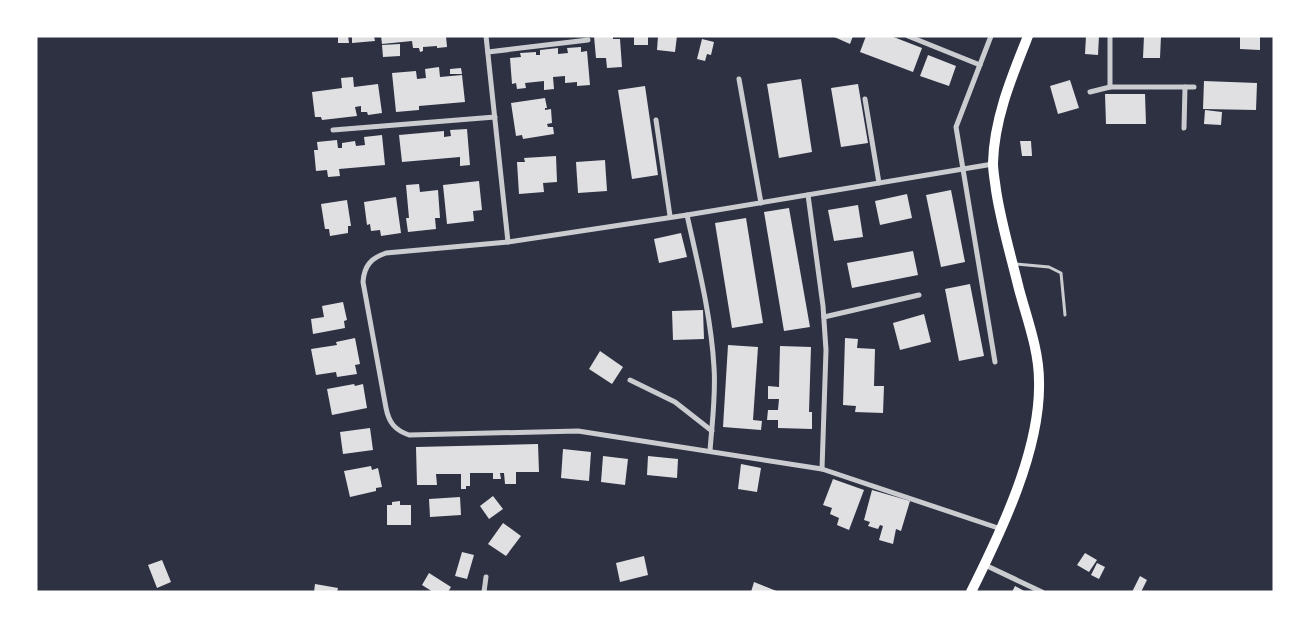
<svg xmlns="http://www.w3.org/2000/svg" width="1310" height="628" font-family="Arial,sans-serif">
	<rect width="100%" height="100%" fill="#2d3142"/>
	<!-- building -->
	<g fill="#e0e0e3">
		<path d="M338 36H348L349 43H338Z"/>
		<path d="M352 36H374L375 41 352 43Z"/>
		<path d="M381 36H446L447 47 437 48V46L423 47V51L420 52 419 48H413L412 41 382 44Z"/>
		<path d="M594 36H613V39H620L622 67 607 68 606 58H596Z"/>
		<rect x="634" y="36" width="14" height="9"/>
		<path d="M658 36H677L675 52 657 50Z"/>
		<path d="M832 36H853L850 44Z"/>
		<path d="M866 36H891L922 48 913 72 860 52Z"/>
		<path d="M1086 36H1099L1098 55 1085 54Z"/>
		<path d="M1144 36H1161L1160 58H1143Z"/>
		<path d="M1240 36H1260V50L1240 49Z"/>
		<path d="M702 39 714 42 711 55 707 54 705 61 697 59Z"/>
		<path d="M400 44V56L383 57 382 45Z"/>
		<path d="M581 47V52L587 51 590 85 577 86V82L565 83V76L553 77 554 89 544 90V81L525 83 526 88 517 89 516 83 512 84 510 58 521 57 520 53 536 52V55H540V50L558 48V54L568 53 567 48Z"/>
		<path d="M928 55 956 66 949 86 920 76Z"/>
		<path d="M439 67 440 77 462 75 465 102 419 106V110L396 112 392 73 416 71 417 79 426 78 425 69Z"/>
		<path d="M461 68 462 74H450V69Z"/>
		<path d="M353 77 354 87 378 84 382 113 368 115 367 112H361V106L355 107 357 116 322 120 321 117H315L312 92 342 88 341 78Z"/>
		<path d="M801 79 812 152 779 158 767 84Z"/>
		<path d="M1070 80 1079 108 1058 114 1050 86Z"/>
		<path d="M1204 81 1257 83 1256 110 1203 109Z"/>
		<path d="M858 84 868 143 841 147 831 88Z"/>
		<path d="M645 86 658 175 632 179 618 90Z"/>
		<path d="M1105 94H1145L1146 124H1106Z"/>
		<path d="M545 98 547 108H545V110L551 109 552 123 547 124 548 127H553L554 134 523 139 522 135 516 136 511 103Z"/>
		<path d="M1205 110 1222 112 1221 125 1204 124Z"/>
		<path d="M467 129 470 165 460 166V157L402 162 399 135 444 131V137L451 136 450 130Z"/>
		<path d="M382 135 385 165 339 169 340 176 328 177 327 170 316 171 314 150H318L317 142 337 140 338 148H342V143L355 141 356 146 365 145 364 137Z"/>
		<path d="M1020 141H1031L1032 156H1022Z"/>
		<path d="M556 156 557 182 543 183 544 192 519 194 517 162H525L524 158Z"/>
		<path d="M605 160 607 191 578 193 576 162Z"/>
		<path d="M479 181 482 210 473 211 474 221 447 224 443 185Z"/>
		<path d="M419 184 420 192 438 190 440 218H435L436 229 408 232 406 218H409L406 185Z"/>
		<path d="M951 190 965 262 941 267 926 195Z"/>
		<path d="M907 194 912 218 880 225 875 201Z"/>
		<path d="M396 197 401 233 381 236 380 230 371 231 370 224 367 225 364 202Z"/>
		<path d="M347 200 351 226H348V233L330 236 329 229H325L321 204Z"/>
		<path d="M858 205 863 237 834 241 828 210Z"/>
		<path d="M789 208 810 327 784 331 764 212Z"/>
		<path d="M746 218 763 323 732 328 715 223Z"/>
		<path d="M681 233 687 257 659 263 654 239Z"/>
		<path d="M913 251 918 275 852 288 847 263Z"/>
		<path d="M970 284 984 356 959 361 945 289Z"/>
		<path d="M343 302 347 320 344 321 345 328 313 334 311 319 324 317 322 306Z"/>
		<path d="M703 310 704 339 673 340 672 311Z"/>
		<path d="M924 314 931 342 900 350 893 323Z"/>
		<path d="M355 338 360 364 355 365 357 374 337 377 336 372 316 375 311 349 337 345 336 342Z"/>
		<path d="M845 338 858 339 857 348 875 349 874 386H884L883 413 855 412 856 406 843 405Z"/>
		<path d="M728 345 758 347 753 420 762 421 761 430 723 427Z"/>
		<path d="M780 346 811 347 809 412H812V429L778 428V420H767L768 410H778L779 399H768V386L779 387Z"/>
		<path d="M600 351 623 367 612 384 589 369Z"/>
		<path d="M354 384 355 386 363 384 367 408 332 415 327 389Z"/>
		<path d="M370 428 373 450 343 454 340 432Z"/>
		<path d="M538 444 539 472H516V484H505L504 473H500L501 479H493V473H470V486H466V489H461V474H436L437 485H417L416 447Z"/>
		<path d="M563 449 591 452 589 481 561 478Z"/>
		<path d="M603 456 628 459 625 485 601 482Z"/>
		<path d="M648 456 678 459 677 478 647 475Z"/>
		<path d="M741 464 761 468 757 492 738 489Z"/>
		<path d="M371 466 372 470 378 468 382 487 376 488V491L350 497 344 471Z"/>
		<path d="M833 479 864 490 849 530 837 525 839 518 830 514 832 508 823 505Z"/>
		<path d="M872 490 910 501 901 531 896 529 893 544 879 540 883 526 880 525 878 529 868 526 870 522 864 520Z"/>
		<path d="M493 496 503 509 489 519 480 506Z"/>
		<path d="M460 497 461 515 430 517 429 499Z"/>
		<path d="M400 501V505H411V525H387V505H392V502Z"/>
		<path d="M503 523 521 536 506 556 488 544Z"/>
		<path d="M462 552 474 555 467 579 455 576Z"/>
		<path d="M1085 553 1097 560 1089 572 1077 565Z"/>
		<path d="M644 556 648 575 620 582 616 563Z"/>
		<path d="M162 560 171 582 157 588 148 565Z"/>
		<path d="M1097 563 1105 567 1099 579 1091 575Z"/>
		<path d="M429 573 451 587 448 592H433L422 585Z"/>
		<path d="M1140 576 1147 580 1141 592H1132Z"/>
		<path d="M754 582 779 592H751Z"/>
		<path d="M315 584 338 588 337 592H314Z"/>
		<path d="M1015 586 1026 592H1012Z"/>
	</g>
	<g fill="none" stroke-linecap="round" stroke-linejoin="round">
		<!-- service -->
		<path stroke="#caccd0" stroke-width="3" d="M1016 264 1049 267 1061 273 1065 315"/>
		<!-- minor -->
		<g stroke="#caccd0" stroke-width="5">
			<path d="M486 36 508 242 386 253C371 258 364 266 363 282L386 408C389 423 395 430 409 435L578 431 822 469 1001 529"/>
			<path d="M908 36 980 65"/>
			<path d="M991 36 956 127 995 362"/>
			<path d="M488 52 588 40"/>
			<path d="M739 79 761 203"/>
			<path d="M1110 87V36"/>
			<path d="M1090 92 1110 87H1194"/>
			<path d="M865 99 879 183"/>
			<path d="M656 120 670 216"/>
			<path d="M1184 128 1185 87"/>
			<path d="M333 130 495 117"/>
			<path d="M808 195 823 306 826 350 822 469"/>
			<path d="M687 215C698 265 711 315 714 367 716 395 712 423 710 451"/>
			<path d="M508 242 687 215 993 164"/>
			<path d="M824 317 919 295"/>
			<path d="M630 380 675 402 712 431"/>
			<path d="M985 565 1042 592"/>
			<path d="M484 592 486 577"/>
		</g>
		<!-- secondary -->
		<path stroke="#fff" stroke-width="10" d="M971 592C1001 532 1041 449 1039 381 1039 350 1027 319 1019 289 1011 256 1001 223 996 190 995 181 993 172 993 163 994 119 1012 76 1028 36"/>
	</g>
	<!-- border -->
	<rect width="1310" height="628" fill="none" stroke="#ffffff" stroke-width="75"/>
</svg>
